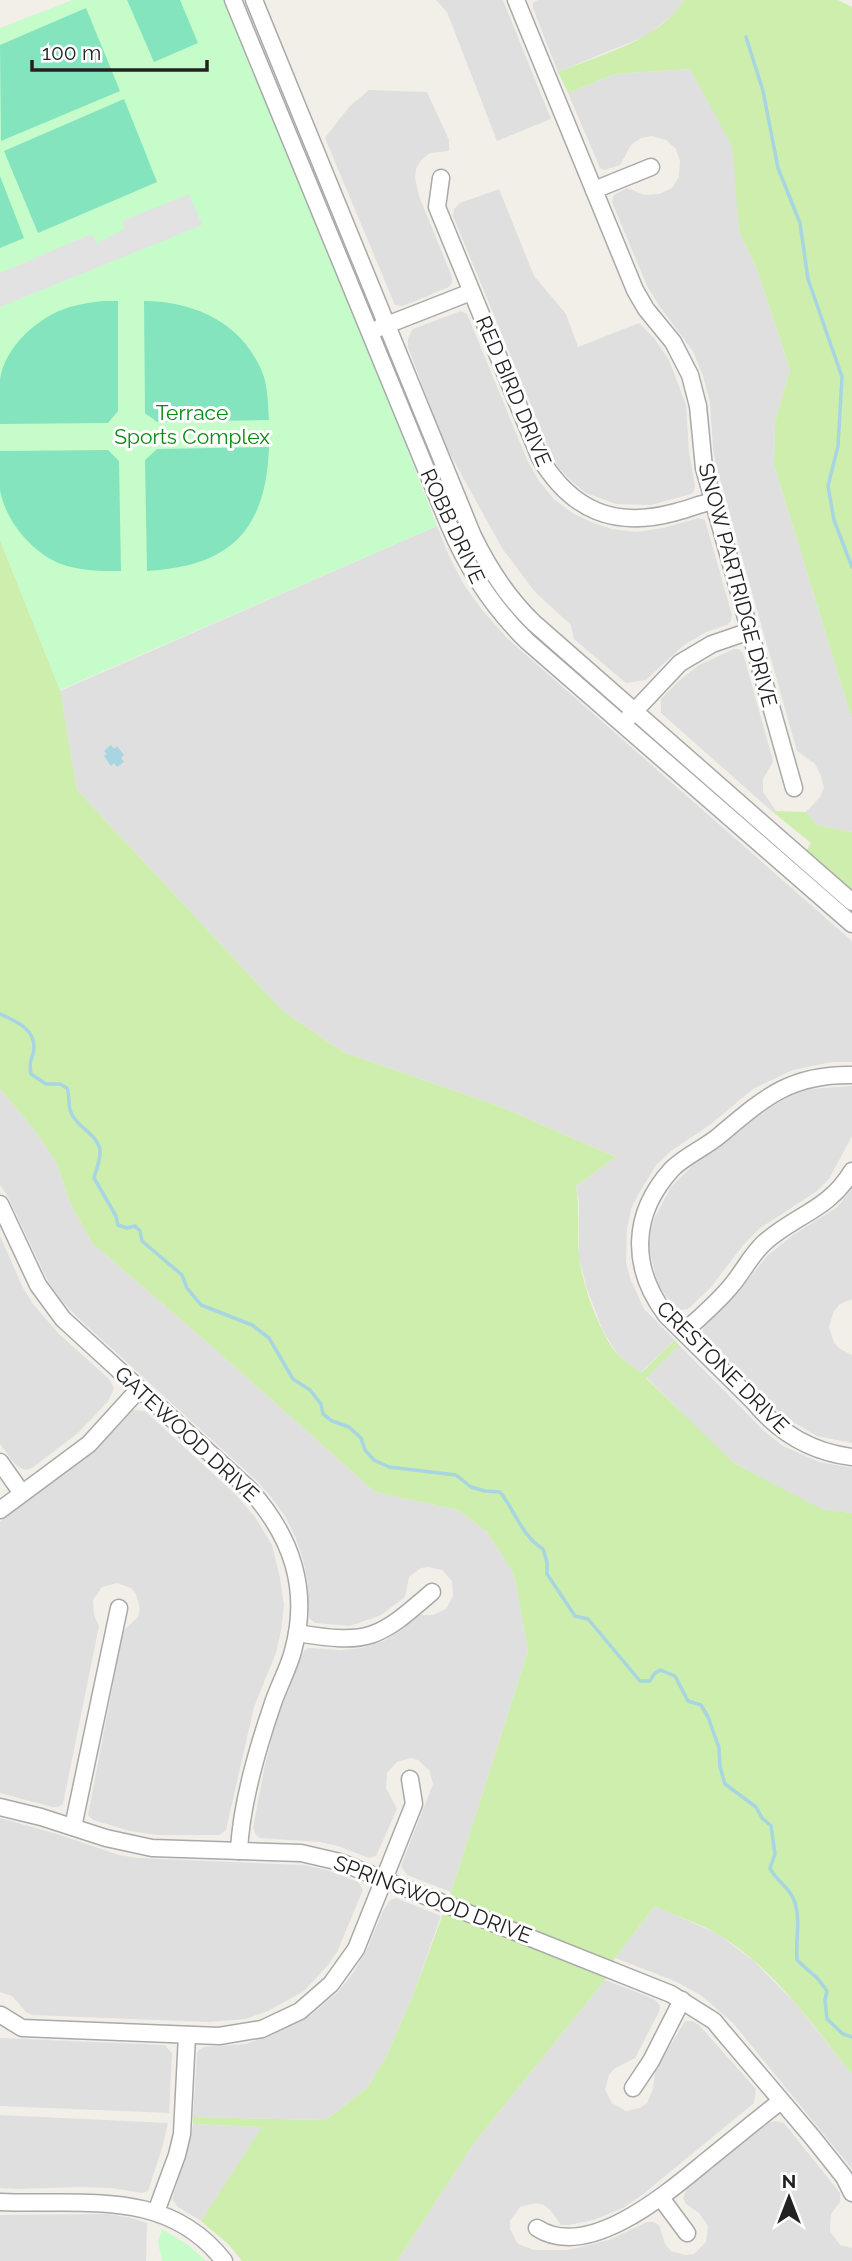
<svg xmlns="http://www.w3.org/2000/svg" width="852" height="2261" font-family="Raleway,sans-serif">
	<rect width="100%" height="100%" fill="#f2efe9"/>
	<!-- residential -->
	<g fill="#e0dfdf">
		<path d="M436 0H503L551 119 497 141 447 12Z"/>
		<path d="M538 0H684L677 12 646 36 558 72 533 8V3Z"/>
		<path d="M690 69 733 146 739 231 757 269 790 370 775 422 774 465 852 719V832L817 825 806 812 820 797 824 788 821 776 815 764 797 751 716 465 713 449 710 402 703 376 693 351 660 307 647 286 612 202 614 195 627 188 645 195 659 194 672 188 679 177 680 161 676 149 666 140 652 136 641 138 631 145 620 165 604 170 600 168 568 93 615 74Z"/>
		<path d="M369 90 427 92 449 140V151L430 153 421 160 416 169 415 178 419 196 452 277V283L449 287 403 306 395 305 325 138 349 107Z"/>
		<path d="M499 189 534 276 566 314 578 347 639 323 654 338 669 360 686 405 689 452 695 486 694 491 691 494 651 505 616 504 586 493 570 480 558 467 550 451 453 216 454 209 460 203Z"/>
		<path d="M461 311 467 314 528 462 539 481 554 499 572 513 591 522 612 529 636 532 663 528 699 518 705 520 732 615 731 621 727 625 706 632 684 645 646 680 626 683 574 639 571 625 535 592 502 548 444 443 408 347V338L413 329Z"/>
		<path d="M437 526 449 556 464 585 483 611 508 639 852 941V1062H832L793 1070 753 1089 711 1124 671 1151 657 1164 639 1193 631 1209 627 1229 626 1262 630 1278 644 1309 675 1340 640 1373 618 1355 603 1331 587 1289 579 1258V1202L576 1186 616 1157 501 1107 343 1052 283 1011 77 790 60 691Z"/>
		<path d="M734 649H739L743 653 772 757 773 762 763 779V792L776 811 774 813 661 713V699L681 679 699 665Z"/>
		<path d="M852 1086V1136L829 1179 817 1191 759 1229 744 1244 711 1287 688 1309 679 1310 675 1308 658 1285 649 1248 650 1233 655 1217 671 1187 693 1165 719 1148 768 1108 788 1097 809 1089Z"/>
		<path d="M0 1089 36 1132 56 1162 71 1205 92 1243 216 1350 375 1492 458 1510 487 1532 514 1574 528 1651 451 1892 407 1875 401 1866 433 1784 429 1770 418 1760 411 1758 397 1762 387 1773 386 1788 397 1809 376 1856 369 1858 338 1846 320 1842 260 1838 256 1835 253 1828 265 1765 279 1710 304 1651 308 1648 341 1650 362 1648 386 1640 420 1615H433L446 1609 453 1596 452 1581 442 1570 428 1567 421 1568 409 1577 405 1597 381 1615 350 1626 315 1623 310 1619 308 1611V1584L303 1559 295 1536 285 1516 271 1497 257 1481 75 1315 61 1300 49 1283 8 1197 0 1185Z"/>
		<path d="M852 1189V1299L840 1304 834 1311 829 1327 834 1343 840 1349 852 1355V1443L817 1436 784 1417 702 1333 705 1324 738 1292 767 1256 793 1235 836 1208Z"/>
		<path d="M0 1236 23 1288 33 1304 59 1334 109 1379 114 1388 109 1400 78 1433 32 1468 26 1470 20 1468 14 1463 0 1444Z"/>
		<path d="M679 1345 764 1431 783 1446 819 1462 852 1468V1513L822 1509 801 1499 734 1463 708 1439 646 1377Z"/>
		<path d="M133 1410 145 1411 236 1495 255 1517 272 1545 280 1578 284 1605 281 1631 276 1653 254 1707 226 1830 220 1835H157L130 1831 93 1820 88 1815 122 1637 123 1631 138 1617 140 1609 136 1594 131 1588 117 1583 102 1587 93 1600 94 1615 99 1626 63 1804 58 1807H52L0 1793V1522L98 1447Z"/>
		<path d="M0 1818 57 1834 119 1855 137 1858 304 1865 327 1870 358 1882 363 1890 337 1952 328 1965 304 1991 268 2011 245 2019 209 2022 32 2015 26 2012 12 1996 0 1992Z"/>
		<path d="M396 1898 441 1916 415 1990 387 2055 368 2087 326 2120 193 2117 197 2053 199 2050 204 2047 245 2044 270 2036 311 2015 339 1991 353 1973 367 1949 383 1911 390 1900Z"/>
		<path d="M655 1906 718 1934 754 1961 795 2003 852 2074V2169L733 2023 702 1996 677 1982 615 1958Z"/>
		<path d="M605 1980 654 1999 660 2005 659 2012 635 2058 614 2069 609 2075 605 2090 612 2103 626 2111 640 2108 647 2103 653 2089 655 2071 685 2021H692L699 2025 756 2089 754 2103 642 2195 623 2208 593 2220 569 2225H561L551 2211 544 2205 536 2203 520 2207 510 2221V2229L518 2244 534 2250H568L609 2240 647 2222H653L659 2225 665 2244 671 2251 686 2255 694 2254 706 2242 708 2226 699 2213 686 2204 683 2198 687 2188 768 2123 776 2121 784 2123 840 2193V2202L831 2214 830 2231 840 2245 852 2248V2261H397L474 2143Z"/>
		<path d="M0 2038 165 2045 172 2054 169 2113 0 2106Z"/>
		<path d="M0 2115 168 2123 162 2148 148 2191 142 2193 111 2188 80 2187 19 2189 0 2188Z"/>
		<path d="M193 2124 263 2127 201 2221 178 2207 172 2199 190 2141Z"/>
		<path d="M108 2214 131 2218 147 2223 146 2261H0V2215Z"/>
	</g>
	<!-- grass -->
	<g fill="#cdeead">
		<path d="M684 0H838L852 7V719L774 465 775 422 790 370 757 269 739 231 732 146 690 69 615 74 568 93 558 72C600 55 660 40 684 0Z"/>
		<path d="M0 540 60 690 77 790 283 1011 343 1052 501 1107 616 1157 576 1186C580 1209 577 1233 579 1256 582 1284 600 1335 619 1356 626 1362 634 1367 641 1373L675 1340 679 1345 646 1378 734 1463 822 1509 852 1513V2074C812 2025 774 1968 719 1935 699 1923 675 1916 655 1906L615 1958 605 1980 474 2143 397 2261H242L228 2244 201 2221 262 2127 193 2124V2117L326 2120 368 2087 387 2055 415 1990 451 1892 528 1651 514 1574 487 1532 458 1510 375 1492 216 1350 92 1243 71 1205 56 1162 36 1132 0 1089Z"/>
		<path d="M776 811 806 812 817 825 852 832V890L807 850 811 843 774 813Z"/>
	</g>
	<!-- park -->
	<g fill="#c6fcca">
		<path d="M72 0H232L437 526 60 690 0 540V28Z"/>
		<path d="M162 2229 188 2245 206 2261H162L158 2242Z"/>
	</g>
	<!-- pitch -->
	<g fill="#84e4be">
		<path d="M127 0H180L198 43 154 62Z"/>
		<path d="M86 8 120 91 1 141 0 45Z"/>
		<path d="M124 99 157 182 38 233 4 151Z"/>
		<path d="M0 176 24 238 0 248Z"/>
		<path d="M103 301H118V411L108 423 0 424C0 410 0 394 0 380 4 347 39 316 70 307 80 304 92 302 103 301Z"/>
		<path d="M144 301C196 301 246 325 264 377 268 391 268 406 269 420L157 422 145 413Z"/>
		<path d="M269 447C266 531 230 566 147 571L145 460 157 449Z"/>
		<path d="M108 450 119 461 121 571C101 571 80 571 61 564 32 553 5 520 0 490 0 477 0 464 0 451Z"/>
	</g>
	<!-- parking -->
	<path fill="#e2e2e2" d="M189 194 202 225 0 307V273L91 234 97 243 125 229 122 221Z"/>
	<!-- water -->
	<path fill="#a7d5e1" d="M111 745 114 749 117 746 124 755 121 758 124 762 117 767 114 763 111 766 104 756 107 754 104 751Z"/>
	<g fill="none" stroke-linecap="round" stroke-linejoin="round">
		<!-- stream -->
		<g stroke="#a7d5e1" stroke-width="3.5">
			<path d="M746 37 763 91 778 168 800 223 808 279 842 377 838 446 828 486 834 520 852 567"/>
			<path d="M0 1014C15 1021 34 1028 34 1047 34 1059 28 1057 31 1074L46 1084H60L67 1088C70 1096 68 1103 70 1110 75 1127 97 1133 100 1150 101 1159 96 1170 94 1178L116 1216 118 1225 127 1228 135 1226 140 1231 142 1241 182 1275 187 1288 201 1305 252 1325 269 1338 293 1379 310 1390 321 1404 323 1414 332 1421 349 1427 361 1438 365 1450 374 1460 389 1467 456 1475 471 1487 485 1491 500 1492C516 1512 521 1535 543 1549L547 1562V1574L575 1616 588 1619 640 1681H650L654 1674 660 1670 675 1676 688 1701 701 1705 708 1717 719 1748 720 1767 725 1784 756 1807 762 1818 771 1826 775 1854 770 1868C776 1881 787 1885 793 1898 802 1917 795 1940 797 1960L818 1979 827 1991 825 2000 827 2019 843 2034 852 2037"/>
		</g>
		<!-- minor casing -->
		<g stroke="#a9a9a9" stroke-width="19">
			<g id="minor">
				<path d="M233 0 449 525C468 570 492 607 527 641L852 924"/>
				<path d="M254 0 473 536C489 569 508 598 534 623L852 902"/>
				<path d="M516 0 635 290 646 309 673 342 690 375 698 406 704 468 794 788"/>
				<path d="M441 178 437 207 540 458C572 511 615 529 676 512 688 509 700 504 713 501"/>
				<path d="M594 190 651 167"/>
				<path d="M379 328 471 292"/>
				<path d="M629 717 680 663 712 644 750 631"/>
				<path d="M852 1075C790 1074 764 1098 720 1135 705 1148 686 1155 672 1169 631 1214 630 1267 666 1315L753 1401C779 1433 811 1452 852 1457"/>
				<path d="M0 1204 38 1285 63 1319 250 1490C292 1537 310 1589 293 1651 288 1670 278 1687 272 1706 257 1750 241 1805 239 1851"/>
				<path d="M684 1332C700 1317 717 1303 731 1286 743 1272 751 1255 764 1243 795 1215 829 1210 852 1171"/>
				<path d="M0 1462 21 1492"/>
				<path d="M0 1510 89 1444 139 1389"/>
				<path d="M297 1633C369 1645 378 1639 432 1592"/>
				<path d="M0 1807 41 1817 106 1838 152 1848 301 1853 340 1862 671 1994 714 2021 723 2032 813 2138 844 2177 852 2193"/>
				<path d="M73 1827 119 1608"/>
				<path d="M1 2015 22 2028 219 2036 262 2029 300 2011 331 1984 356 1949 414 1804 410 1779"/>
				<path d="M633 2088 651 2061 682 2000"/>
				<path d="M661 2198 687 2233"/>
				<path d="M0 2202C81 2206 167 2187 224 2261"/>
				<path d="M156 2212 177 2155 182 2134 187 2035"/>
				<path d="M537 2228C588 2261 666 2194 705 2162 730 2142 755 2121 781 2101"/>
			</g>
		</g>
		<!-- minor -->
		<use href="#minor" stroke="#fff" stroke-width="16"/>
	</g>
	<g text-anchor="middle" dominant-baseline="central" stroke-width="6" stroke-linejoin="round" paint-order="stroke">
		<!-- street labels -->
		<g font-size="21" fill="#222" stroke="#fff">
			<text transform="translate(514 391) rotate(67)">RED BIRD DRIVE</text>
			<text transform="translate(453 526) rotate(65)">ROBB DRIVE</text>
			<text transform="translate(738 585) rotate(75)">SNOW PARTRIDGE DRIVE</text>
			<text transform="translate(723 1367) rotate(45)">CRESTONE DRIVE</text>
			<text transform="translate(187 1434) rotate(43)">GATEWOOD DRIVE</text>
			<text transform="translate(433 1899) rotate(21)">SPRINGWOOD DRIVE</text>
		</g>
		<!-- park labels -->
		<g font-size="21" fill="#068a11" stroke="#fff">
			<text x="192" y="412">Terrace<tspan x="192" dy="24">Sports Complex</tspan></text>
		</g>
	</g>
	<!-- north arrow -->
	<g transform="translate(789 2198)" stroke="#ffffff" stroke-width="5" paint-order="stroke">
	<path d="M0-5L12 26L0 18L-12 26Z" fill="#222222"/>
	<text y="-10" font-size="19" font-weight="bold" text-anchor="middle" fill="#222222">N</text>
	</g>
	<!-- scale -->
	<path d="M32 60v10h175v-10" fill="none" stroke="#222222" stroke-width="3.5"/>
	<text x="42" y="60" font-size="21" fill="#222222" stroke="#ffffff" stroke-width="5" paint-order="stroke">100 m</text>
</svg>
